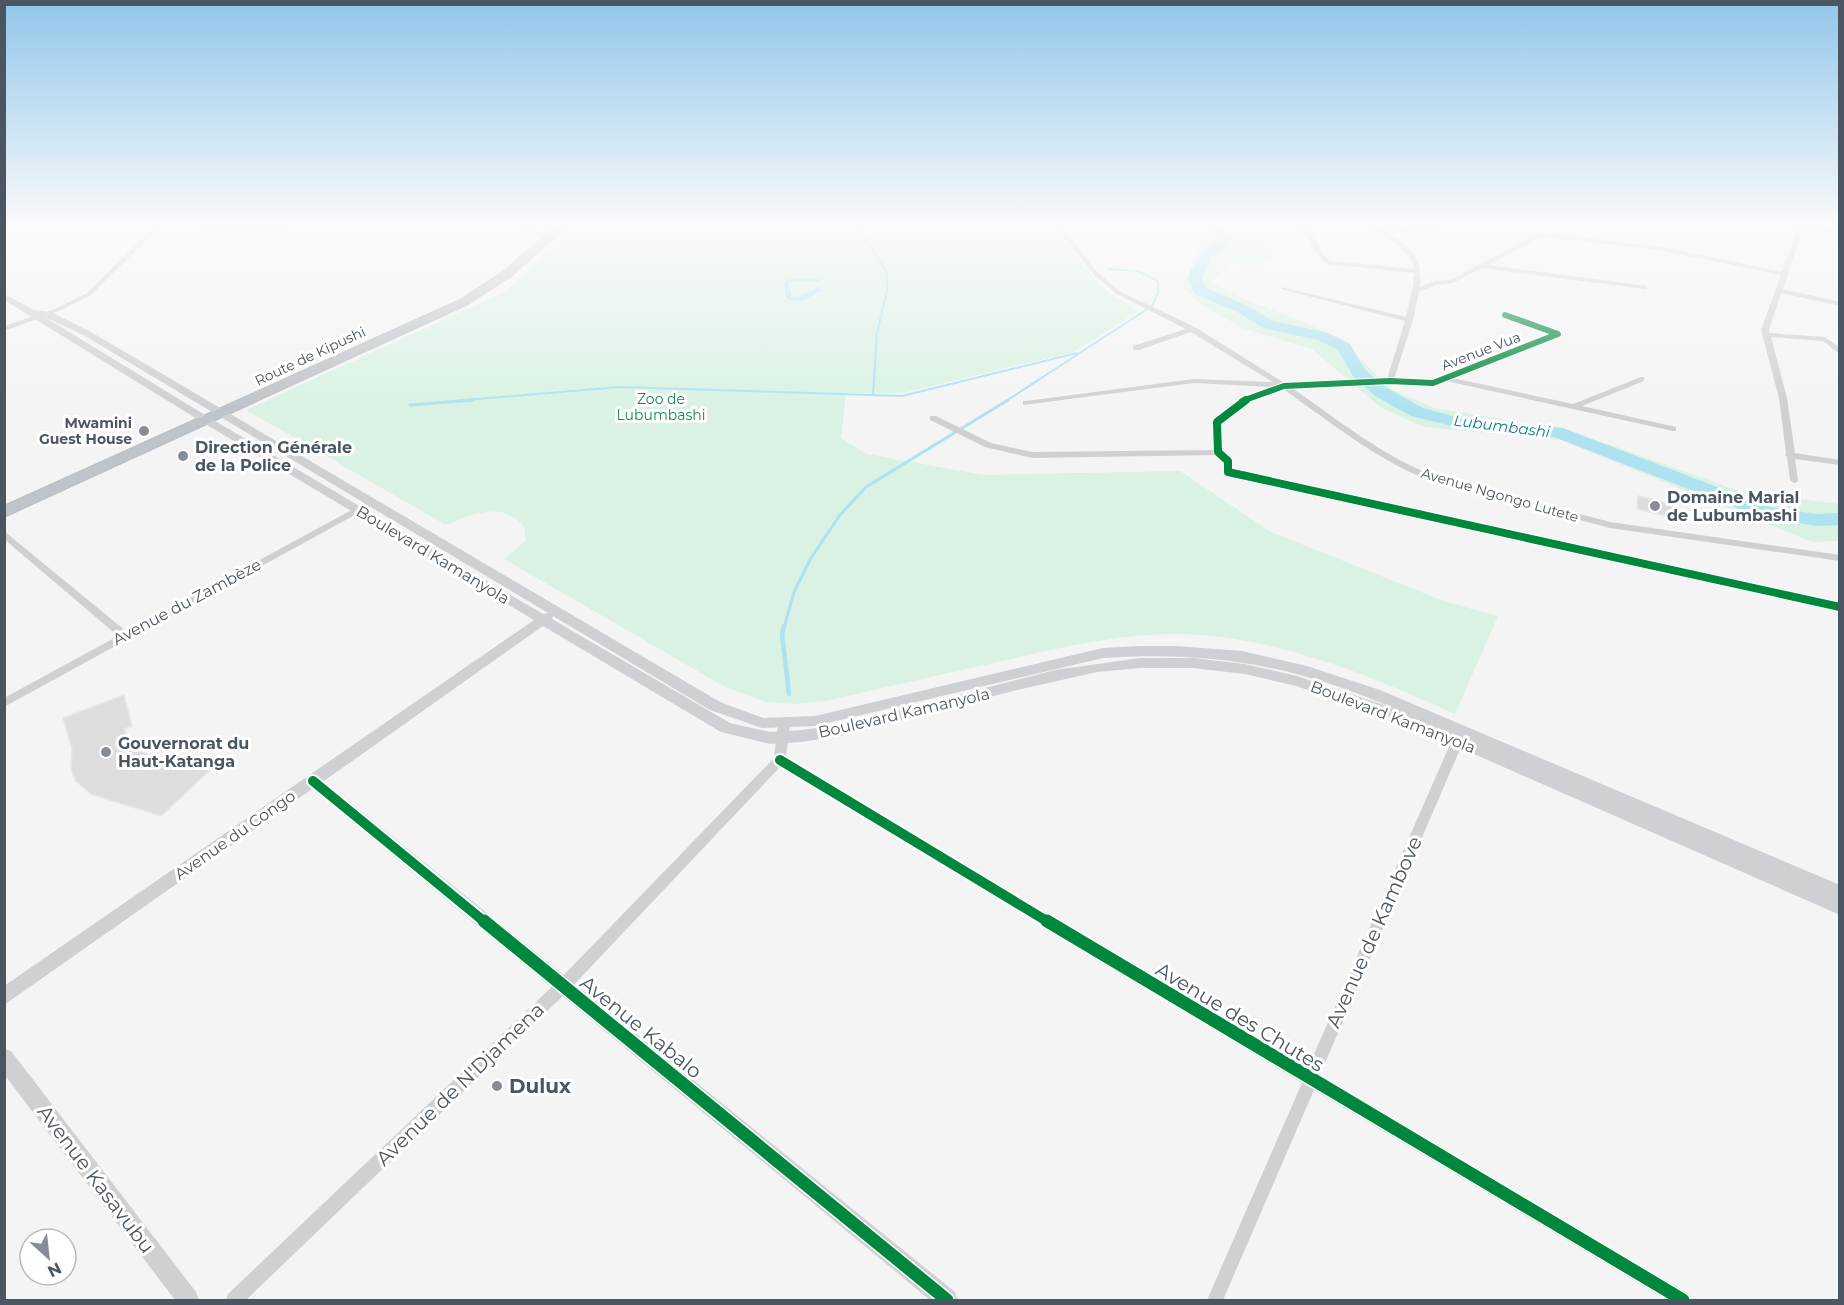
<svg xmlns="http://www.w3.org/2000/svg" width="1844" height="1305" font-family="Montserrat,sans-serif">
	<rect width="100%" height="100%" fill="#f4f4f4"/>
	<!-- medical -->
	<path fill="#f1e7e6" d="M200 226H308L185 247Z"/>
	<!-- green -->
	<g fill="#d9f2e3">
		<path d="M577 226H1052L1098 283 1112 295 1139 311 1073 352 903 393H846L841 438 867 454 984 475 1180 471 1271 532 1446 602 1498 616 1455 714C1374 677 1290 642 1200 635 1131 630 1065 647 998 662 940 675 882 688 825 701L794 704 767 702 725 687 504 559 525 541V528C504 500 473 514 446 525L246 410 505 292Z"/>
		<path d="M1191 226C1232 226 1251 216 1274 256L1258 265 1229 264 1212 282 1243 299 1307 323 1343 343 1393 390 1434 408 1495 418 1611 445 1739 491 1839 504V541L1812 542 1561 440 1424 427 1380 407 1312 349 1242 328 1201 304 1182 287 1201 245Z"/>
	</g>
	<!-- water -->
	<path fill="#aee2f0" d="M793 278 821 279 817 282 791 281 788 284 792 297H797L819 287 822 290C811 296 799 306 786 298L784 282Z"/>
	<g fill="none" stroke-linecap="round" stroke-linejoin="round">
		<!-- stream-far2 -->
		<g stroke="#aee2f0" stroke-width="2">
			<path d="M858 226 887 273V290L877 333 873 395"/>
			<path d="M455 401 620 387 902 396 1077 353"/>
			<path d="M1006 401 1152 306 1158 293V281L1137 271 1109 269"/>
		</g>
		<!-- stream-far1 -->
		<g stroke="#aee2f0" stroke-width="3">
			<path d="M410 405 473 400"/>
			<path d="M784 628 794 592 811 558 840 515 866 487 1008 400"/>
		</g>
		<!-- stream -->
		<path stroke="#aee2f0" stroke-width="4.5" d="M784 626 782 634 789 694"/>
		<!-- river -->
		<path fill="#aee2f0" fill-rule="evenodd" d="M1208 226H1221L1233 239 1212 258 1202 278 1206 288 1246 305 1273 321 1328 333 1350 344 1365 370 1387 388 1423 408 1460 418 1563 428 1772 508 1817 514 1840 513V525L1817 526 1761 517 1554 437 1460 428 1411 416 1375 396 1353 376 1338 350 1318 340 1263 328 1236 311 1195 294 1188 278C1194 261 1204 249 1218 238Z"/>
	</g>
	<!-- building -->
	<g fill="#ddddde" stroke="#e5e6e7" stroke-width="1.5">
		<path d="M1638 496 1672 504V517L1637 509Z"/>
		<path d="M124 695 132 726 124 729 133 748 164 762 170 756 212 768 161 816 91 794 75 780 71 768 72 748 63 718Z"/>
	</g>
	<g fill="none" stroke-linecap="round" stroke-linejoin="round">
		<!-- highway casing -->
		<g stroke="#b9bec3" stroke-width="2">
			<path id="highway" d="M556 226H567L511 276 468 304 4 517V506L460 300 503 272Z"/>
		</g>
		<!-- street -->
		<g fill="#ced0d2" fill-rule="evenodd">
			<path d="M155 226H161L91 295 59 311 4 331V326L55 309 87 293Z"/>
			<path d="M518 226H526L553 237 548 238Z"/>
			<path d="M1055 226H1061L1099 274 1121 292 1195 327 1286 384 1387 379 1405 321 1281 289V287L1406 317 1413 286 1414 273 1326 264C1314 254 1309 238 1300 226H1306L1309 229 1324 255 1330 261 1414 269C1410 247 1385 239 1370 226 1377 226 1381 231 1388 231 1406 231 1424 226 1442 226L1439 228 1390 234C1414 250 1422 257 1420 287L1435 281 1450 280 1533 236 1546 233 1664 247 1782 272 1798 226H1804L1783 289 1840 302V306L1781 293 1769 330V333L1825 337 1840 348V354L1823 341 1771 337 1787 398 1795 453 1840 460V465L1795 459 1798 480 1797 482 1794 483 1790 480 1787 457 1785 455 1786 453 1779 398 1761 330 1781 275 1664 251 1546 237 1537 239 1488 265 1647 286V288L1645 289 1482 268 1453 283 1436 285 1419 292 1413 320 1394 379 1432 381 1551 334 1503 316 1502 315 1505 313 1562 334 1453 378 1573 404 1641 377H1644V381L1582 406 1676 427V431H1673L1446 381 1433 385 1390 383 1292 388C1337 419 1381 455 1432 475L1610 522 1840 555V561L1610 528 1426 479C1374 458 1329 421 1283 389L1245 403 1221 423 1222 451 1232 461V470L1840 604V610L1225 474 1224 462 1216 455 1032 458 985 447 930 420V416H936L991 443 1032 452 1214 450V420L1239 399 1274 387 1194 383 1023 405V401H1026L1194 379 1273 382 1191 332 1139 350H1133V346L1186 329 1117 294 1095 276Z"/>
			<path d="M370 500 373 501V505L4 707V698L118 636 4 539V531L127 632Z"/>
			<path d="M784 720 788 721 790 724 786 758 1307 1070 1455 733 1457 730H1465L1467 733 1319 1077 1689 1294 1691 1300H1667L1314 1090 1223 1300H1207L1302 1083 781 766 568 991 246 1300H226L228 1294 558 981 774 758 778 724 780 721Z"/>
		</g>
		<!-- secondary -->
		<g fill="#ced0d4" fill-rule="evenodd">
			<path d="M1801 226H1816L1840 231V235Z"/>
			<path d="M4 294 34 310 51 312 91 332 720 702 763 718 815 716 1103 648 1140 646H1176L1242 651 1307 666 1380 690 1840 885V915L1392 718 1296 686 1245 674 1193 668H1140L1097 672 1013 691 845 735 802 742 770 744 721 732 543 626 324 781 955 1292 958 1300H930L312 789 4 1005V986L534 620 202 422 4 300ZM43 316 85 336 548 613 543 614 210 418ZM553 616 710 710 762 728 815 726 1103 658C1211 651 1294 665 1393 708L1297 676 1245 664 1193 658H1140L1055 670 845 724 802 730 770 732 730 723 552 619Z"/>
			<path d="M4 1049 11 1051 196 1292 199 1300H175L4 1074Z"/>
		</g>
		<!-- highway -->
		<use href="#highway" fill="#bec4c9" fill-rule="evenodd"/>
		<!-- cycleway-far3 casing -->
		<g stroke="#fff" stroke-width="8">
			<path id="cycleway-far3" d="M1242 401 1284 386 1390 381 1433 383 1558 334 1505 315"/>
		</g>
		<!-- cycleway-far2 casing -->
		<g stroke="#fff" stroke-width="10">
			<path id="cycleway-far2" d="M1246 400 1217 422 1218 452 1228 461V472L1840 607"/>
		</g>
		<!-- cycleway-far1 casing -->
		<g stroke="#fff" stroke-width="14">
			<g id="cycleway-far1">
				<path d="M780 760 1050 923"/>
				<path d="M313 781 486 923"/>
			</g>
		</g>
		<!-- cycleway casing -->
		<g stroke="#fff" stroke-width="16">
			<g id="cycleway">
				<path d="M484 921 947 1300"/>
				<path d="M1047 921 1683 1300"/>
			</g>
		</g>
		<!-- cycleway-far3 -->
		<use href="#cycleway-far3" stroke="#00873e" stroke-width="6"/>
		<!-- cycleway-far2 -->
		<use href="#cycleway-far2" stroke="#00873e" stroke-width="8"/>
		<!-- cycleway-far1 -->
		<use href="#cycleway-far1" stroke="#00873e" stroke-width="10"/>
		<!-- cycleway -->
		<use href="#cycleway" stroke="#00873e" stroke-width="13"/>
	</g>
	<!-- sky -->
	<linearGradient id="sky" x2="0" y2="1"><stop stop-color="#91c6eb"/><stop offset="0.55" stop-color="#fafafa"/><stop offset="1" stop-color="#fafafa" stop-opacity="0"/></linearGradient>
	<rect width="1844" height="408" fill="url(#sky)"/>
	<!-- markers -->
	<g fill="#868d94" stroke="#fff" stroke-width="2">
		<circle cx="144" cy="431" r="6"/>
		<circle cx="183" cy="456" r="6"/>
		<circle cx="1655" cy="506" r="6"/>
		<circle cx="106" cy="752" r="6"/>
		<circle cx="497" cy="1086" r="6"/>
	</g>
	<g text-anchor="middle" dominant-baseline="central" stroke-width="6" stroke-linejoin="round" paint-order="stroke">
		<!-- far-street labels -->
		<g font-size="14" fill="#4a5661" stroke="#fff">
			<text transform="translate(1481 351) rotate(-21)">Avenue Vua</text>
			<text transform="translate(310 356) rotate(-25)">Route de Kipushi</text>
			<text transform="translate(1500 495) rotate(16)">Avenue Ngongo Lutete</text>
		</g>
		<!-- far-park labels -->
		<g font-size="14" fill="#17864f" stroke="#fff">
			<text x="661" y="399">Zoo de<tspan x="661" dy="16">Lubumbashi</tspan></text>
		</g>
		<!-- far-poi labels -->
		<g font-size="14" font-weight="bold" fill="#4a5661" stroke="#fff" text-anchor="end">
			<text x="132" y="423">Mwamini<tspan x="132" dy="16">Guest House</tspan></text>
		</g>
		<!-- far-water labels -->
		<g font-size="15" font-style="italic" fill="#0c7c9b" stroke="#fff">
			<text transform="translate(1502 426) rotate(7)">Lubumbashi</text>
		</g>
		<!-- poi labels -->
		<g font-size="16" font-weight="bold" fill="#4a5661" stroke="#fff" text-anchor="start">
			<text x="195" y="447">Direction Générale<tspan x="195" dy="18">de la Police</tspan></text>
			<text x="1667" y="497">Domaine Marial<tspan x="1667" dy="18">de Lubumbashi</tspan></text>
			<text x="118" y="743">Gouvernorat du<tspan x="118" dy="18">Haut-Katanga</tspan></text>
		</g>
		<!-- street labels -->
		<g font-size="16" fill="#4a5661" stroke="#fff">
			<text transform="translate(433 555) rotate(31)">Boulevard Kamanyola</text>
			<text transform="translate(187 602) rotate(-28)">Avenue du Zambèze</text>
			<text transform="translate(904 713) rotate(-13)">Boulevard Kamanyola</text>
			<text transform="translate(1393 717) rotate(21)">Boulevard Kamanyola</text>
			<text transform="translate(235 835) rotate(-35)">Avenue du Congo</text>
		</g>
		<!-- near-street labels -->
		<g font-size="20" fill="#4a5661" stroke="#fff">
			<text transform="translate(1374 932) rotate(-66)">Avenue de Kambove</text>
			<text transform="translate(1240 1017) rotate(31)">Avenue des Chutes</text>
			<text transform="translate(641 1027) rotate(39)">Avenue Kabalo</text>
			<text transform="translate(460 1084) rotate(-44)">Avenue de N'Djamena</text>
			<text transform="translate(96 1179) rotate(53)">Avenue Kasavubu</text>
		</g>
		<!-- near-poi labels -->
		<g font-size="20" font-weight="bold" fill="#4a5661" stroke="#fff" text-anchor="start">
			<text x="509" y="1086">Dulux</text>
		</g>
	</g>
	<!-- border -->
	<rect width="1844" height="1305" fill="none" stroke="#4a5661" stroke-width="12"/>
	<!-- north arrow -->
	<g transform="translate(48 1257) rotate(153)"><circle r="28" fill="#ffffff" stroke="#b7bbc0" stroke-width="1.5"/>
	<path d="M0-4.5L10 22L0 15L-10 22Z" fill="#868d94"/>
	<text y="-9" font-size="16" font-weight="bold" text-anchor="middle" fill="#4a5661">N</text>
	</g>
</svg>
